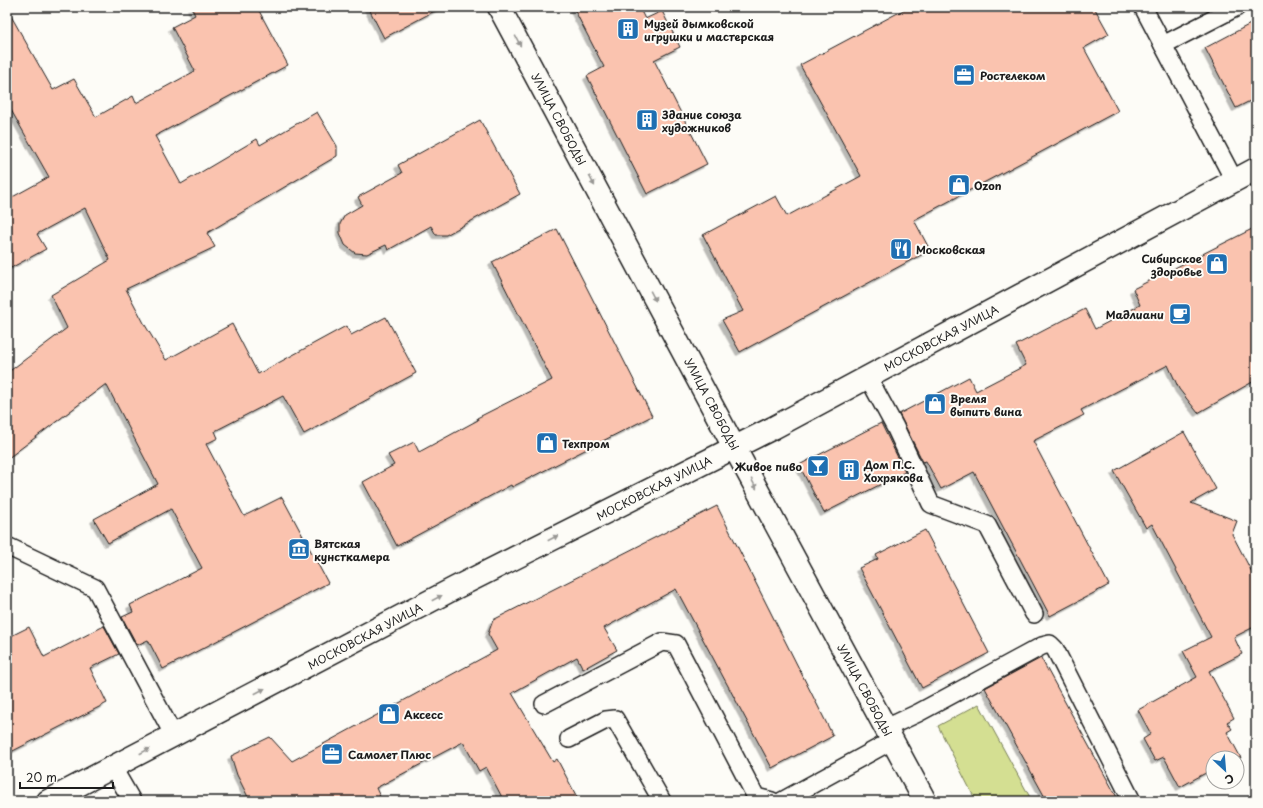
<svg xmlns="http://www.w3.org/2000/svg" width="1263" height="808" font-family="'Playpen Sans',sans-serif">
	<defs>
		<filter id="shadow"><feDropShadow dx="-3.5" dy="3.5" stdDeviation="0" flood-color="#0004"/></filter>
	</defs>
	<rect width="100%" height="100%" fill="#fdfcf7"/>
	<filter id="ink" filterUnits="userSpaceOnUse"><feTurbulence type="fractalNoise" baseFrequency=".025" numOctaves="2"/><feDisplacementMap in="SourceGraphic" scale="8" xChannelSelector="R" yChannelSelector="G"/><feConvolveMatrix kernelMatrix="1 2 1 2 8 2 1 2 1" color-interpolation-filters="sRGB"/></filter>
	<g filter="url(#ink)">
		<!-- green -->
		<path fill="#d4df92" stroke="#787e57" d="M979 704 1032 801H976L938 726Z"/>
		<!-- building -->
		<g fill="#fac3af" stroke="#1c1c1c" filter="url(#shadow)">
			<path d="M191 7H257L288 65 155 136 181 184 257 139 260 145 317 112 337 146V156L207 233 215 247 126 289 145 325 166 360 232 324 258 374 346 326 351 335 386 317 416 373 304 434 283 396 215 431 218 438 206 444 244 516 282 497 328 583 163 669 148 640 137 645 122 617 133 612 130 605 202 568 171 509 108 543 94 519 158 484 106 384 7 459V373L67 328 51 295 110 260 85 208 37 234 46 249 7 270V200L49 177 7 103V9L53 90 74 79 96 117 133 96 136 103 195 71 172 27 195 15Z"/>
			<path d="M368 7H442L384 38Z"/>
			<path d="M573 7H639L645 19 662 11 680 47 654 60 707 164 647 194 587 76 604 67Z"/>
			<path d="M909 7H1094L1109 34 1084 48 1118 111 914 220 930 250 740 352 722 320 743 311 703 235 776 196 787 216 861 176 800 65Z"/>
			<path d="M1256 21V98L1236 108 1205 48Z"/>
			<path d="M480 120 520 194 446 235H436L431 226 388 250 386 245 367 254 355 253 345 245 340 233V224L345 215 362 205 358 197 402 173 398 165Z"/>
			<path d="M1256 227V380L1198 413 1179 389 1168 365 1081 410 1084 415 1033 441 1109 585 1050 616 974 472 941 489 926 461 923 462 899 414 969 377 976 391 1026 365 1016 345 1085 309 1095 329 1140 305 1133 289Z"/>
			<path d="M557 229 652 416 512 487 511 485 397 546 363 482 394 465 388 455 414 442 419 452 478 420 477 418 552 380 492 262Z"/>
			<path d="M881 423 905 472 824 513 799 465Z"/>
			<path d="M1184 432 1216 489 1191 503 1237 521 1232 534 1256 580V626L1234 637 1242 654 1209 671 1234 718 1227 722 1232 729 1227 732 1241 758H1213V769L1180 787 1164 757 1155 761 1143 739 1151 734 1138 710 1197 677 1183 651 1211 637 1152 524 1146 528 1114 471Z"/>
			<path d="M717 506 833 736 772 768 676 589 604 628 617 650 583 669 577 657 512 693 553 762 557 759 579 801H504L486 767 479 771 463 742 376 788 382 801H250L237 775 231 756 270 737 292 761 497 650 488 634 493 620Z"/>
			<path d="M925 530 989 653 922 688 859 568 878 559 876 555Z"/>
			<path d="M104 626 119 654 90 668 107 703 7 754V638L29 627 44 657Z"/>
			<path d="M1041 658 1119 801H1047L985 688Z"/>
		</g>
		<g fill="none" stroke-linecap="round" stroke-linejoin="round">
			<!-- lane casing -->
			<g stroke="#1c1c1c" stroke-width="20">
				<g id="lane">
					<path d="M1143 7 1234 180"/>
					<path d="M1163 45 1237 7"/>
					<path d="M868 377 895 427 931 504 987 525 1034 614"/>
					<path d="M7 546 95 588 174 736"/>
					<path d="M544 704 662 642 676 644 756 797 772 801"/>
					<path d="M886 728 918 713 1042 646 1050 644 1055 649 1132 801"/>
					<path d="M569 739 606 720 615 719 662 801"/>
					<path d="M113 768 132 801"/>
					<path d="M782 801 893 740"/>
				</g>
			</g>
			<!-- street casing -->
			<g stroke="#1c1c1c" stroke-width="25">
				<g id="street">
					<path d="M499 7 712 406 925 801"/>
					<path d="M48 801 455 588 773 428 1256 169"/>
				</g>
			</g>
			<!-- lane -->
			<use href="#lane" stroke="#fdfcf7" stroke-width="17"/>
			<!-- street -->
			<use href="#street" stroke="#fdfcf7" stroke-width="22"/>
		</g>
		<!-- one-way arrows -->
		<defs><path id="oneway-solid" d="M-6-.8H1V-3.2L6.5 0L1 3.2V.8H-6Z"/></defs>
		<g fill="#989794">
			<use href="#oneway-solid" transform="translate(518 41) rotate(62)"/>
			<use href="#oneway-solid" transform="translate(592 181) rotate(62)"/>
			<use href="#oneway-solid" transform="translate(653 296) rotate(62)"/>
			<use href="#oneway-solid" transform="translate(754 484) rotate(62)"/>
			<use href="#oneway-solid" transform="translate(553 538) rotate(-27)"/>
			<use href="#oneway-solid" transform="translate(437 598) rotate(-28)"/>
			<use href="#oneway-solid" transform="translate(260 691) rotate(-28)"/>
			<use href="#oneway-solid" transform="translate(145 751) rotate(-27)"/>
		</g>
	</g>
	<!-- icons -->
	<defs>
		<g id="building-square" transform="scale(1.15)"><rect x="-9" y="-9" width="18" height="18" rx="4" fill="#1f6fb2" stroke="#fdfcf7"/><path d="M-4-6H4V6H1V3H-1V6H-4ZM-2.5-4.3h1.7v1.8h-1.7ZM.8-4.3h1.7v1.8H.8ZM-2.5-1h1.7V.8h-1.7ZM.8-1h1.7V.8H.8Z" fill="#fff"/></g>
		<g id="office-square" transform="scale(1.15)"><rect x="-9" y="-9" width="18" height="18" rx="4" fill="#1f6fb2" stroke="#fdfcf7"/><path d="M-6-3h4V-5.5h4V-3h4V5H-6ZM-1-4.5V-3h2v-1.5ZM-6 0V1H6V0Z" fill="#fff"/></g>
		<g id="shop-square" transform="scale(1.15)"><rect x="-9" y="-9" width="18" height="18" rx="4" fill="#1f6fb2" stroke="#fdfcf7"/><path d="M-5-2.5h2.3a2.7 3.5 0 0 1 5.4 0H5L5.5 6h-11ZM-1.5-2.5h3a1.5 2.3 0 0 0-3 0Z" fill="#fff"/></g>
		<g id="restaurant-square" transform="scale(1.15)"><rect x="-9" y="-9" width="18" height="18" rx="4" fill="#1f6fb2" stroke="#fdfcf7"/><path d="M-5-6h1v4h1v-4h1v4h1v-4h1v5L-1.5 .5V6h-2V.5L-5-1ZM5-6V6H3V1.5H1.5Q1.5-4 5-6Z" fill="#fff"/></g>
		<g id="cafe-square" transform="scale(1.15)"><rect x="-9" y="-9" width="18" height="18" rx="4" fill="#1f6fb2" stroke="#fdfcf7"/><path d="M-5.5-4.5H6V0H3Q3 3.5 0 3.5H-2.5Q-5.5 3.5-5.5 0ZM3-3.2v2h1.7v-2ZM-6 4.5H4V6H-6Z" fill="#fff"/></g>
		<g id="bar-square" transform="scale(1.15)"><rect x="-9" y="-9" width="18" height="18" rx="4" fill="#1f6fb2" stroke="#fdfcf7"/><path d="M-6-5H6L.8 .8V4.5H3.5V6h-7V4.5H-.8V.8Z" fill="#fff"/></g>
		<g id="museum-square" transform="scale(1.15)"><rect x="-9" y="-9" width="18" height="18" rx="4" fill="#1f6fb2" stroke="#fdfcf7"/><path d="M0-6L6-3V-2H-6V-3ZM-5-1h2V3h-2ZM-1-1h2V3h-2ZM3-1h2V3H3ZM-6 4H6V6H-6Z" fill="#fff"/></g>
	</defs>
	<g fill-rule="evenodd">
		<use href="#building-square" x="628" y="29"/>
		<use href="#office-square" x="964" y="75"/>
		<use href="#building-square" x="647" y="120"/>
		<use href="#shop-square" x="959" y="185"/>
		<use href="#restaurant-square" x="901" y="249"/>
		<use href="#shop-square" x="1217" y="264"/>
		<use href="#cafe-square" x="1180" y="314"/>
		<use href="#shop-square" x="935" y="404"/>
		<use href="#shop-square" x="547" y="443"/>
		<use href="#bar-square" x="818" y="466"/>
		<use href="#building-square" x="849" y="470"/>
		<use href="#museum-square" x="299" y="549"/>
		<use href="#shop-square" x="389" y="714"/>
		<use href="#office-square" x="332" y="754"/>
	</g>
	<g text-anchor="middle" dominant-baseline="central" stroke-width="4" stroke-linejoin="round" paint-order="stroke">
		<!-- poi labels -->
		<g font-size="11" font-weight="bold" fill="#1c1c1c" stroke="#fdfcf7" text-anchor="start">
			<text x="644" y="23">Музей дымковской<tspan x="644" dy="13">игрушки и мастерская</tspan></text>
			<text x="980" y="75">Ростелеком</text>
			<text x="662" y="114">Здание союза<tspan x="662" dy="13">художников</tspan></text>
			<text x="974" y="185">Ozon</text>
			<text x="916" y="249">Московская</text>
			<text x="1202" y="258" text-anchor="end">Сибирское<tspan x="1202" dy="13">здоровье</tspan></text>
			<text x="1164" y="314" text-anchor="end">Мадлиани</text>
			<text x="950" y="398">Время<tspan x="950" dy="13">выпить вина</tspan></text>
			<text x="562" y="443">Техпром</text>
			<text x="864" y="464">Дом П.С.<tspan x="864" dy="13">Хохрякова</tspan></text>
			<text x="802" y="466" text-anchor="end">Живое пиво</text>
			<text x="314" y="543">Вятская<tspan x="314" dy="13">кунсткамера</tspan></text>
			<text x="404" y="714">Аксесс</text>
			<text x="348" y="754">Самолет Плюс</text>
		</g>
		<!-- street labels -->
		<g font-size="11" fill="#1c1c1c" stroke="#fdfcf7">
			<text transform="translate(559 119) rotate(62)">УЛИЦА СВОБОДЫ</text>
			<text transform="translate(941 338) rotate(-28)">МОСКОВСКАЯ УЛИЦА</text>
			<text transform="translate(712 404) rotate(62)">УЛИЦА СВОБОДЫ</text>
			<text transform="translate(654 488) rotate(-27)">МОСКОВСКАЯ УЛИЦА</text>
			<text transform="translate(365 636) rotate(-28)">МОСКОВСКАЯ УЛИЦА</text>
			<text transform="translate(865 690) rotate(62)">УЛИЦА СВОБОДЫ</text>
		</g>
	</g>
	<!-- margin -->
	<rect width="1263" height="808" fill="none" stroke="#fdfcf7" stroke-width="24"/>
	<rect x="12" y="12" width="1239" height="784" fill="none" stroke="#1c1c1c" stroke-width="1.5" filter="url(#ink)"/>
	<!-- north arrow -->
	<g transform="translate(1225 770) rotate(154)"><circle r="19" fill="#fdfcf7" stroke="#a3a29f"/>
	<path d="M0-3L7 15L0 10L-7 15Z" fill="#1f6fb2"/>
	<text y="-6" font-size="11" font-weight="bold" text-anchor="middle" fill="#1c1c1c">С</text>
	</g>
	<!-- scale -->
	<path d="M20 782v6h93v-6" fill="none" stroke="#1c1c1c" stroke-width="2"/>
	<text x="26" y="782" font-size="12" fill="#1c1c1c" stroke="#fdfcf7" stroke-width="3" paint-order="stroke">20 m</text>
</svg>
